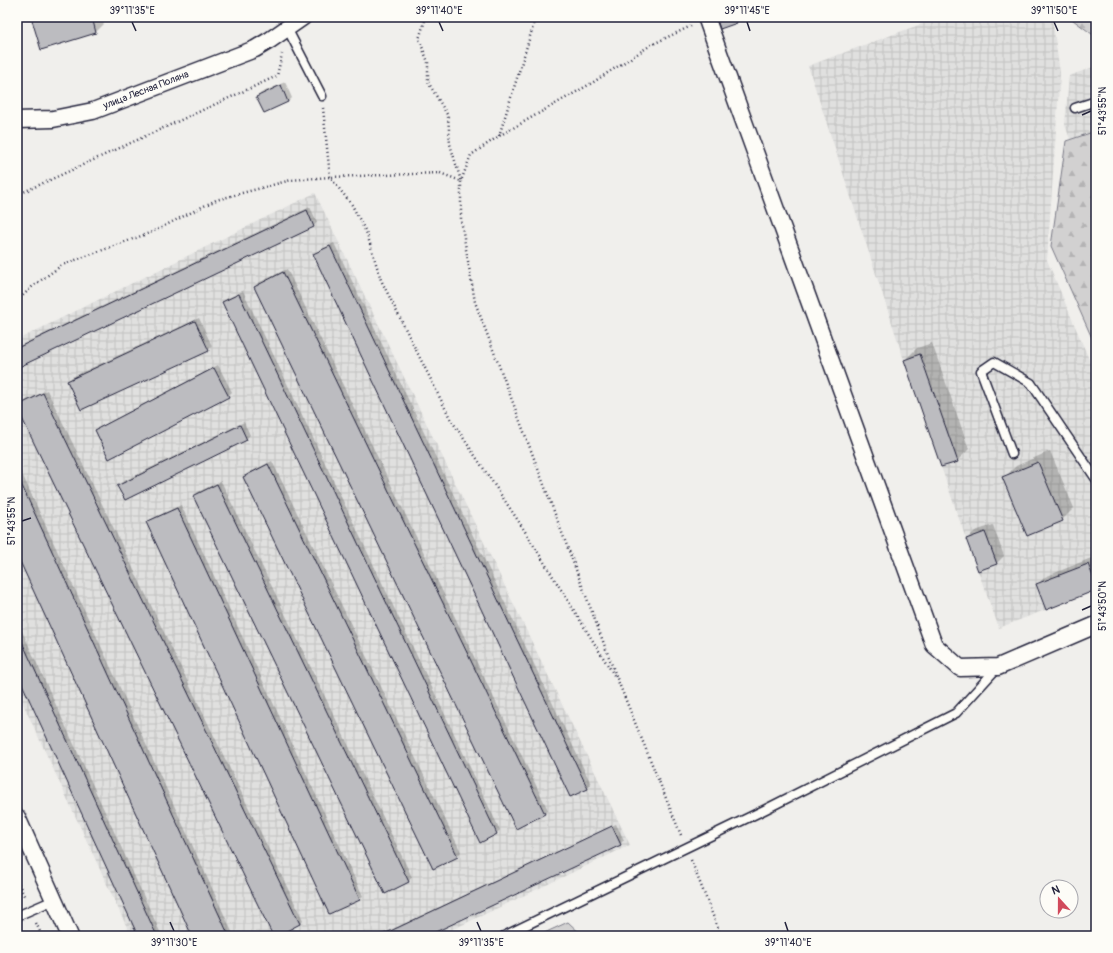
<svg xmlns="http://www.w3.org/2000/svg" width="1113" height="953" font-family="Pangolin,sans-serif">
	<defs>
		<pattern id="industrial-grid" width="8" height="8" patternUnits="userSpaceOnUse"><rect width="8" height="8" fill="#e0e0df"/><path d="M0 4h8M4 0v8" fill="none" stroke="#c0c0c0"/></pattern>
		<pattern id="forest-firs" width="22" height="20" patternUnits="userSpaceOnUse"><rect width="22" height="20" fill="#d2d1d1"/><path d="M5 1l3.5 6h-7zM16 11l3.5 6h-7z" fill="#b4b3b4"/></pattern>
	</defs>
	<rect width="100%" height="100%" fill="#f0efec"/>
	<filter id="ink" filterUnits="userSpaceOnUse"><feTurbulence type="fractalNoise" baseFrequency=".025" numOctaves="2"/><feDisplacementMap in="SourceGraphic" scale="8" xChannelSelector="R" yChannelSelector="G"/><feConvolveMatrix kernelMatrix="1 2 1 2 8 2 1 2 1" color-interpolation-filters="sRGB"/></filter>
	<g filter="url(#ink)">
		<!-- industrial -->
		<g fill="url(#industrial-grid)">
			<path d="M940 17H1052L1060 73 1047 260 1096 376V590L999 628 966 539 904 360 808 66Z"/>
			<path d="M1096 66V139L1073 147 1065 125 1069 76Z"/>
			<path d="M315 193 630 845 439 936H131L17 691V340Z"/>
		</g>
		<!-- forest -->
		<g fill="url(#forest-firs)" stroke="#7a7a86">
			<path d="M1069 17H1096V37Z"/>
			<path d="M1096 131V347L1051 246 1066 141Z"/>
			<path d="M568 922 583 936H538Z"/>
		</g>
		<!-- shadow -->
		<g fill="#0003">
			<path d="M32 17H102L104 24 96 32 41 49Z"/>
			<path d="M717 17H739L740 18 736 22Z"/>
			<path d="M285 82 292 98 288 102 264 112 257 97 261 93Z"/>
			<path d="M310 207 317 222 314 226 17 367V347Z"/>
			<path d="M334 243 591 784 587 788 314 254 318 251Z"/>
			<path d="M287 269 548 810 545 813 255 287 258 283Z"/>
			<path d="M243 291 500 830 497 833 223 303 226 299Z"/>
			<path d="M199 318 212 346 208 350 68 381 72 377Z"/>
			<path d="M932 343 969 449 957 461 905 360 917 348Z"/>
			<path d="M218 365 232 392 228 396 96 430 100 427Z"/>
			<path d="M47 390 303 920 300 924 274 936 17 407 21 403Z"/>
			<path d="M244 422 250 435 246 439 125 499 118 486 122 482Z"/>
			<path d="M1050 451 1074 508 1062 520 1004 478 1016 466Z"/>
			<path d="M272 461 461 852 457 856 244 477 248 473Z"/>
			<path d="M17 463 234 936H193L17 553Z"/>
			<path d="M221 481 412 877 409 881 386 892 194 496 198 492Z"/>
			<path d="M181 505 363 896 359 899 147 522 151 519Z"/>
			<path d="M993 525 1004 556 996 564 967 539 975 531Z"/>
			<path d="M1096 556V589L1037 585 1045 577Z"/>
			<path d="M17 620 162 936H139L17 671Z"/>
			<path d="M616 824 624 840 620 844 425 936H378Z"/>
		</g>
		<!-- building -->
		<g fill="#bcbcc0" stroke="#22223b">
			<path d="M31 17H92L96 33 41 50Z"/>
			<path d="M716 17H735L737 23 720 29Z"/>
			<path d="M281 85 288 102 264 113 256 97Z"/>
			<path d="M307 210 314 227 17 368V348Z"/>
			<path d="M330 246 588 789 570 797 313 254Z"/>
			<path d="M283 272 545 814 516 829 254 287Z"/>
			<path d="M239 294 497 834 480 843 222 302Z"/>
			<path d="M195 321 209 351 81 410 67 381Z"/>
			<path d="M920 354 958 462 941 467 904 360Z"/>
			<path d="M214 368 229 397 109 459 95 430Z"/>
			<path d="M43 393 300 924 277 936H273L17 408V406Z"/>
			<path d="M240 425 247 440 125 500 117 486Z"/>
			<path d="M1038 462 1063 521 1027 536 1002 477Z"/>
			<path d="M268 464 458 857 433 869 243 477Z"/>
			<path d="M17 475 229 936H192L17 555Z"/>
			<path d="M217 484 409 882 385 894 193 496Z"/>
			<path d="M177 508 360 900 329 914 146 522Z"/>
			<path d="M985 532 997 564 978 571 966 539Z"/>
			<path d="M1088 564 1096 584V590L1046 610 1036 584Z"/>
			<path d="M17 631 157 936H138L17 673Z"/>
			<path d="M612 826 621 845 427 936H380Z"/>
		</g>
		<g fill="none" stroke-linecap="round" stroke-linejoin="round">
			<!-- service casing -->
			<g stroke="#22223b" stroke-width="11">
				<g id="service">
					<path d="M287 28 322 96"/>
					<path d="M1075 108 1096 101"/>
					<path d="M1012 454 981 371 994 362 1031 383 1096 479"/>
					<path d="M17 916 54 900"/>
					<path d="M504 936 764 810 956 713 997 668"/>
				</g>
			</g>
			<!-- minor casing -->
			<g stroke="#22223b" stroke-width="19">
				<g id="minor">
					<path d="M706 17 934 645 960 668 998 667 1096 625"/>
					<path d="M17 120 53 119 93 111 255 49 270 40 303 17"/>
					<path d="M17 817 70 936"/>
				</g>
			</g>
			<!-- path -->
			<g stroke="#22223b" stroke-width="2.5" stroke-dasharray="1 3" stroke-linecap="butt">
				<path d="M426 17 419 39 428 62V82L448 116 450 144 461 181"/>
				<path d="M323 108 330 177 352 205 367 234 381 280 450 418 521 525 614 675"/>
				<path d="M499 136 536 17"/>
				<path d="M17 195 277 76 282 54"/>
				<path d="M17 301 33 286 62 265 152 232 216 200 291 180 330 177 440 173 461 181"/>
				<path d="M681 835 618 681 475 302 461 220V181L471 155 499 136 592 83 651 45 691 26"/>
				<path d="M691 860 721 936"/>
				<path d="M17 880 25 898"/>
				<path d="M36 923 42 936"/>
			</g>
			<!-- service -->
			<use href="#service" stroke="#fdfcf7" stroke-width="8"/>
			<!-- minor -->
			<use href="#minor" stroke="#fdfcf7" stroke-width="16"/>
		</g>
	</g>
	<!-- ticks -->
	<path fill="none" stroke="#22223b" stroke-width="1.5" d="M132 22 136 31M439 22 443 31M747 22 750 31M1054 22 1058 31M1082 115 1091 111M22 521 31 518M1082 610 1091 606M170 922 174 931M477 922 481 931M785 922 788 931"/>
	<g text-anchor="middle" dominant-baseline="central" stroke-width="3.5" stroke-linejoin="round" paint-order="stroke">
		<!-- street labels -->
		<g font-size="10" fill="#22223b" stroke="#fdfcf7">
			<text transform="translate(146 90) rotate(-21)">улица Лесная Поляна</text>
		</g>
	</g>
	<!-- margin -->
	<rect width="1113" height="953" fill="none" stroke="#fdfcf7" stroke-width="44"/>
	<!-- north arrow -->
	<g transform="translate(1059 899) rotate(339)"><circle r="19" fill="#fdfcf7" stroke="#a5a5ac"/>
	<path d="M0-3L7 15L0 10L-7 15Z" fill="#d1495b"/>
	<text y="-6" font-size="11" font-weight="bold" text-anchor="middle" fill="#22223b">N</text>
	</g>
	<rect x="22" y="22" width="1069" height="909" fill="none" stroke="#22223b" stroke-width="1.5"/>
	<g font-size="10" text-anchor="middle" fill="#22223b">
		<text x="132" y="14">39°11'35"E</text>
		<text x="439" y="14">39°11'40"E</text>
		<text x="747" y="14">39°11'45"E</text>
		<text x="1054" y="14">39°11'50"E</text>
		<text transform="translate(1102 111) rotate(-90)" y="4">51°43'55"N</text>
		<text transform="translate(11 521) rotate(-90)" y="4">51°43'55"N</text>
		<text transform="translate(1102 606) rotate(-90)" y="4">51°43'50"N</text>
		<text x="174" y="946">39°11'30"E</text>
		<text x="481" y="946">39°11'35"E</text>
		<text x="788" y="946">39°11'40"E</text>
	</g>
</svg>
